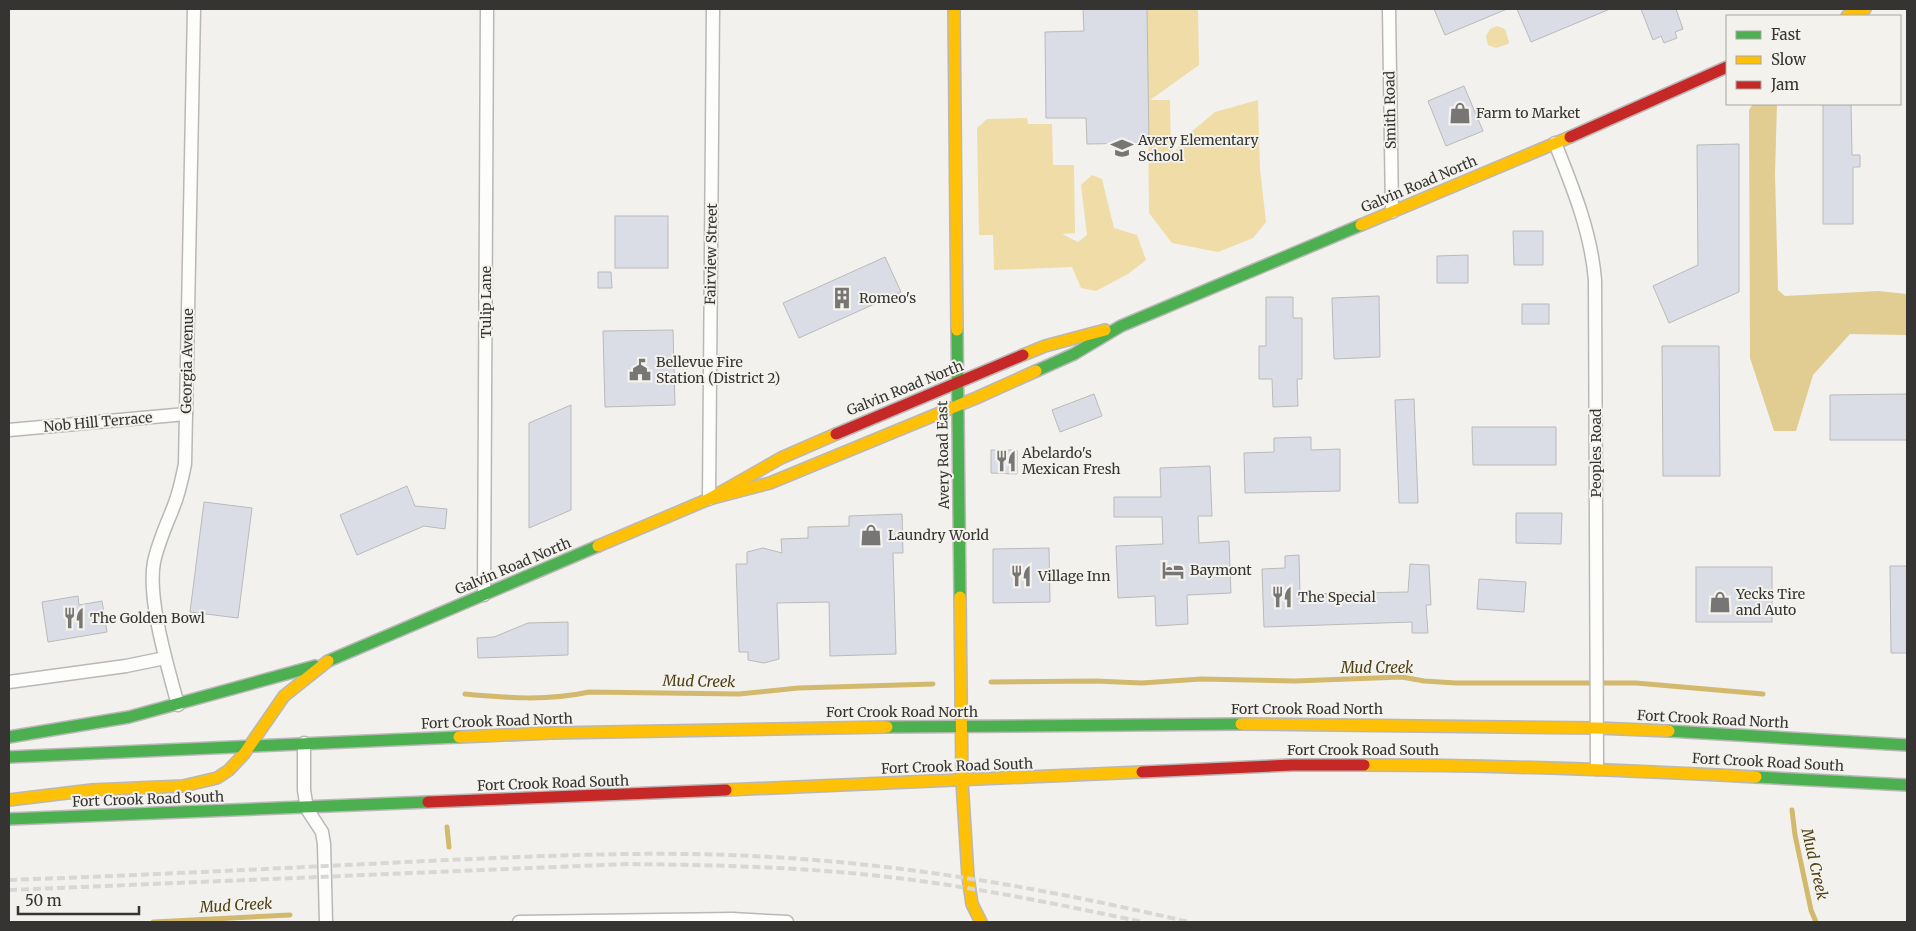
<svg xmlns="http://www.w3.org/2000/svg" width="1916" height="931" font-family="Merriweather,serif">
	<rect width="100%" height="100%" fill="#f2f1ee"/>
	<!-- green -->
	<g fill="#efdca6">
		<path d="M1147 9H1198L1199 65 1150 100H1170L1171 158 1184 138 1215 112 1258 100 1260 169 1266 222 1253 238 1218 252 1172 243 1149 213Z"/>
		<path d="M1497 26 1505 29 1509 42 1508 44 1496 48 1488 45 1486 36 1490 29Z"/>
		<path d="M1027 118 1028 124H1052L1053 165H1074L1075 233 1062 234 1078 242 1087 235 1081 185 1092 175 1102 179 1114 228 1137 235 1146 260 1128 274 1096 291 1081 288 1072 267 994 270 993 235H979L977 128 987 119Z"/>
	</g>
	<!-- forest -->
	<path fill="#e1cd92" d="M1753 104H1777L1775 174 1778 290 1785 296 1878 291 1907 294V335L1850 334 1813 375 1796 431H1774L1750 358 1749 110Z"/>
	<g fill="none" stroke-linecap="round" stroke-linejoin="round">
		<!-- stream -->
		<g stroke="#d2b96d" stroke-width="5">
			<path d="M991 682 1095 681 1142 683 1201 679 1295 681 1402 677 1424 681 1456 683H1636L1763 694"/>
			<path d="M465 694C507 698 548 701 589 692L739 694 798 688 933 684"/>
			<path d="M1792 810 1795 835 1811 910 1816 922"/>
			<path d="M447 827 449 847"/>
			<path d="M153 922 290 915"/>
		</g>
	</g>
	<!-- building -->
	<g fill="#dbdde6" stroke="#bababa">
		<path d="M1083 9H1147L1149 143 1087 144 1086 118H1046L1045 32 1084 31Z"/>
		<path d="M1434 9H1507L1445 35Z"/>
		<path d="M1517 9H1610L1531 42Z"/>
		<path d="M1641 9H1676L1683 29 1675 32 1677 38 1664 43 1661 36 1653 40Z"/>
		<path d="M1464 86 1483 131 1446 146 1428 101Z"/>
		<path d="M1823 104H1851L1852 155H1860V167H1853V224H1823Z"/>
		<path d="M1739 144V292L1669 323 1653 286 1698 265 1697 145Z"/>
		<rect x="615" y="216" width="53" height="52"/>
		<path d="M1513 231H1543V265H1514Z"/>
		<path d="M1468 255V283H1437V256Z"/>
		<path d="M885 257 901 292 799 338 783 303Z"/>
		<path d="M598 272H611L612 288H598Z"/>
		<path d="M1379 296 1380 357 1334 359 1332 298Z"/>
		<path d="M1266 297H1293V318H1302V379H1297L1298 406 1273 407 1272 379H1259V346H1266Z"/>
		<rect x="1522" y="304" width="27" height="20"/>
		<path d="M673 330 675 405 605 407 603 331Z"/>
		<path d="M1662 346H1719L1720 476H1663Z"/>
		<path d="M1094 394 1102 416 1060 432 1052 410Z"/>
		<path d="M1907 394V440H1830V395Z"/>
		<path d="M1414 399 1418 503H1399L1395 400Z"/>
		<path d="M571 405V510L529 528V423Z"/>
		<path d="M1472 427H1556V465H1473Z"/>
		<path d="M1311 437V450L1340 449V491L1245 493 1244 453 1274 452V438Z"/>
		<path d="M991 450H1017V474L991 473Z"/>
		<path d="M1210 466 1212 516H1198L1199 543 1229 541 1231 593 1187 595 1188 624 1156 626 1155 596 1118 598 1116 546 1163 544 1162 517H1114V497H1161L1160 468Z"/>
		<path d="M407 486 415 506 447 509 445 529 424 526 357 555 340 515Z"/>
		<path d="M204 502 252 508 238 618 190 612Z"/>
		<path d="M1516 513H1562L1561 544 1516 543Z"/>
		<path d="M902 514 903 553H893L896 654 830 656 829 602 777 603 779 659 764 663 748 660V652H739L736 564H747V552L763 548 782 553 781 539 808 538V527L849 526V516Z"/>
		<path d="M1049 548 1050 602 993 603V549Z"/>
		<path d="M1299 555 1300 594 1408 592 1410 564 1429 565 1431 605H1426L1428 633H1412V622L1264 627 1262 569 1285 568V556Z"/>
		<path d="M1890 566H1907V653H1891Z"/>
		<rect x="1696" y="567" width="76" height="55"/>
		<path d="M1479 579 1526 582 1524 612 1477 609Z"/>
		<path d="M78 596 79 605 102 601 107 632 48 642 42 602Z"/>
		<path d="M568 622V655L478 658 477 638 494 637 528 623Z"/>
	</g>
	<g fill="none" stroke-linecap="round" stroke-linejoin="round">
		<!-- street casing -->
		<g stroke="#b9b8b6" stroke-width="15">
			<g id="street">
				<path d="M1389 9 1392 212"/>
				<path d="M1555 143C1573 188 1591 232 1595 280L1597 769"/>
				<path d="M9 430 186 414"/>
				<path d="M709 499 713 9"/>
				<path d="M484 595 487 9"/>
				<path d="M9 682 126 666 165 658"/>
				<path d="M178 705C168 668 147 599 154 562 158 543 166 526 173 508 179 494 182 479 185 464L194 9"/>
				<path d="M304 743V790L307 809 322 832 324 844 326 922"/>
				<path d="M519 922 732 919 787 922"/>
			</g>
		</g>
		<!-- fast casing -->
		<g stroke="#b9b8b6" stroke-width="14">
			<g id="fast">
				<path d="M957 330 960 597"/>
				<path d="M1036 371 1074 354 1121 326 1361 225"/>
				<path d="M328 661 598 546"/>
				<path d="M887 727 1241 724"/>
				<path d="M1669 731 1907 745"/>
				<path d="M9 737 129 717 315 666"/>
				<path d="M9 757 459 737"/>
				<path d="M1756 777 1907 785"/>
				<path d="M9 819 428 802"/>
			</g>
		</g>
		<!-- slow casing -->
		<g stroke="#b9b8b6" stroke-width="14">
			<g id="slow">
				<path d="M954 9 957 330"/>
				<path d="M1847 16 1865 9"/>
				<path d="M1361 225 1570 137"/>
				<path d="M1023 355 1045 346 1105 330"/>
				<path d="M709 499 770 483 976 398 1036 371"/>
				<path d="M598 546 709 499 781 458 836 434"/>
				<path d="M960 597 962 781 968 877 972 904 981 922"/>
				<path d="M1241 724 1597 728 1669 731"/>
				<path d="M459 737 551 733 887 727"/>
				<path d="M1364 765C1495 765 1625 770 1756 777"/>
				<path d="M726 790 1142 772"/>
				<path d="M9 800 92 790 183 786 217 778 229 770 244 754 284 696 328 661"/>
			</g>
		</g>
		<!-- jam casing -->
		<g stroke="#b9b8b6" stroke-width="14">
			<g id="jam">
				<path d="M1570 137 1727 67"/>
				<path d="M836 434 1023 355"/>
				<path d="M1142 772 1293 765H1364"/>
				<path d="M428 802 726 790"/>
			</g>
		</g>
		<!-- street -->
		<use href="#street" stroke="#fdfdfc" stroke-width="12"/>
		<!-- fast -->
		<use href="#fast" stroke="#4caf50" stroke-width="11"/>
		<!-- slow -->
		<use href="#slow" stroke="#ffc107" stroke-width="11"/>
		<!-- jam -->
		<use href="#jam" stroke="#c62828" stroke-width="11"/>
		<!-- rail -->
		<g stroke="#d7d7d6" stroke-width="4" stroke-dasharray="8 4" stroke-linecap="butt">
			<path d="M9 880C148 875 287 868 426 861 541 856 656 850 771 857 913 865 1052 890 1189 922"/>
			<path d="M9 890 627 864C717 865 807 867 897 878 980 888 1061 905 1143 922"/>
		</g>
	</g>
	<!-- icons -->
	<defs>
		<g id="shop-bare" transform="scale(1.725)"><path d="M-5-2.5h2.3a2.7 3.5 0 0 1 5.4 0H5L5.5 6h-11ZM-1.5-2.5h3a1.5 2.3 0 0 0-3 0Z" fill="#777674" stroke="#f4f2ec" stroke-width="2.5" paint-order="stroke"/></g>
		<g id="school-bare" transform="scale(1.725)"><path d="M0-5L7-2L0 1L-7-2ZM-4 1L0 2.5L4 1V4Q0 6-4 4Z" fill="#777674" stroke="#f4f2ec" stroke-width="2.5" paint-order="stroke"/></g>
		<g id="building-bare" transform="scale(1.725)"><path d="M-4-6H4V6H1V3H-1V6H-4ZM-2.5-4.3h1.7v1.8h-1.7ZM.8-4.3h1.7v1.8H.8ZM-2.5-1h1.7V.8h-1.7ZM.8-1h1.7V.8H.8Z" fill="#777674" stroke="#f4f2ec" stroke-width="2.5" paint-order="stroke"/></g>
		<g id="civic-bare" transform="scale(1.725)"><path d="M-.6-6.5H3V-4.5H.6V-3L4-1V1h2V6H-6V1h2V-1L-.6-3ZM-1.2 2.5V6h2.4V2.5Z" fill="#777674" stroke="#f4f2ec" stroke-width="2.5" paint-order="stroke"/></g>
		<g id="restaurant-bare" transform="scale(1.725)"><path d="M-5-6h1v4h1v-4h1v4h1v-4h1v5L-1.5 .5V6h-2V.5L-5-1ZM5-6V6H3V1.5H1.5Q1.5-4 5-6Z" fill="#777674" stroke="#f4f2ec" stroke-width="2.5" paint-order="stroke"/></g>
		<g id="hotel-bare" transform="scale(1.725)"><path d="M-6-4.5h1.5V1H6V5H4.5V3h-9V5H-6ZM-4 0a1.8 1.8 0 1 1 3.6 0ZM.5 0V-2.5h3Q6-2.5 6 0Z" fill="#777674" stroke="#f4f2ec" stroke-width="2.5" paint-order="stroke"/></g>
	</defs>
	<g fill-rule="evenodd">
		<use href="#shop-bare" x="1460" y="113"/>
		<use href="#school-bare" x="1122" y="148"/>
		<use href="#building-bare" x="842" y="298"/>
		<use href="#civic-bare" x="640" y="370"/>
		<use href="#restaurant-bare" x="1006" y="461"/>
		<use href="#shop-bare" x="871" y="535"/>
		<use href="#hotel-bare" x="1173" y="570"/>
		<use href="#restaurant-bare" x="1021" y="576"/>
		<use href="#restaurant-bare" x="1282" y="597"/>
		<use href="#shop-bare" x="1720" y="602"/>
		<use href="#restaurant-bare" x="74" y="618"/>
	</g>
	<g text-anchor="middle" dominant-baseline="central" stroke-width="4" stroke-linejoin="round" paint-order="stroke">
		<!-- street labels -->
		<g font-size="14" fill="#353432" stroke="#f4f2ec">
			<text transform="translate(1390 110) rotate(-91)">Smith Road</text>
			<text transform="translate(1419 184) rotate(-23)">Galvin Road North</text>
			<text transform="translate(711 254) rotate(-89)">Fairview Street</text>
			<text transform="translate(486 302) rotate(-90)">Tulip Lane</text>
			<text transform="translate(187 361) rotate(-89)">Georgia Avenue</text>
			<text transform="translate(905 388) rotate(-22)">Galvin Road North</text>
			<text transform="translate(98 422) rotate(-5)">Nob Hill Terrace</text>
			<text transform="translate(1596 453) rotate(-90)">Peoples Road</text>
			<text transform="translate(943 455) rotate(-91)">Avery Road East</text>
			<text transform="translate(513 566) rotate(-23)">Galvin Road North</text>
			<text x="1307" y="709">Fort Crook Road North</text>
			<text x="902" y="712">Fort Crook Road North</text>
			<text transform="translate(1713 719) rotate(3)">Fort Crook Road North</text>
			<text transform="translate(497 721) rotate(-2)">Fort Crook Road North</text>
			<text x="1363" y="750">Fort Crook Road South</text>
			<text transform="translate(1768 762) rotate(3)">Fort Crook Road South</text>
			<text transform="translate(957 766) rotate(-2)">Fort Crook Road South</text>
			<text transform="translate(553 783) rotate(-2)">Fort Crook Road South</text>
			<text transform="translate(148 799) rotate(-2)">Fort Crook Road South</text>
		</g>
		<!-- poi labels -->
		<g font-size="14" fill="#353432" stroke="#f4f2ec" text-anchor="start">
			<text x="1476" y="113">Farm to Market</text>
			<text x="1138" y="140">Avery Elementary<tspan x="1138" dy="16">School</tspan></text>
			<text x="859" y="298">Romeo's</text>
			<text x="656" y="362">Bellevue Fire<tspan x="656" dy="16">Station (District 2)</tspan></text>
			<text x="1022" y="453">Abelardo's<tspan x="1022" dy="16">Mexican Fresh</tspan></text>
			<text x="888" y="535">Laundry World</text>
			<text x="1190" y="570">Baymont</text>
			<text x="1038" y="576">Village Inn</text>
			<text x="1736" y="594">Yecks Tire<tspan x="1736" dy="16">and Auto</tspan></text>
			<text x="1298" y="597">The Special</text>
			<text x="90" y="618">The Golden Bowl</text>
		</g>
		<!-- water labels -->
		<g font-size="15" font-style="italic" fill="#4f4015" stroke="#f4f2ec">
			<text x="1377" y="667">Mud Creek</text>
			<text transform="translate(699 681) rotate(1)">Mud Creek</text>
			<text transform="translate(1815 864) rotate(77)">Mud Creek</text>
			<text transform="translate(236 905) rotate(-3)">Mud Creek</text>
		</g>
	</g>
	<!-- border -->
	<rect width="1916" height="931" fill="none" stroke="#353432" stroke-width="20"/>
	<!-- legend -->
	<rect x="1726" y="15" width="175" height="90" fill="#f4f2ec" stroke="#a8a6a2"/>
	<rect x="1736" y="31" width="25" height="8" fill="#4caf50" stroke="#a8a6a2"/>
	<text x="1771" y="40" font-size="15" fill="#353432">Fast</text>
	<rect x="1736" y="56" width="25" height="8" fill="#ffc107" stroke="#a8a6a2"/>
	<text x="1771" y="65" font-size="15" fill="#353432">Slow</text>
	<rect x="1736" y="81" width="25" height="8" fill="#c62828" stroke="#a8a6a2"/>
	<text x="1771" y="90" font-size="15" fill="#353432">Jam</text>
	<!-- scale -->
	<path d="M18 906v8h121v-8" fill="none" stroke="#353432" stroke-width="2.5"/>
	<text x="25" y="906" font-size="15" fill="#353432" stroke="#f4f2ec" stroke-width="4" paint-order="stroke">50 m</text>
</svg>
